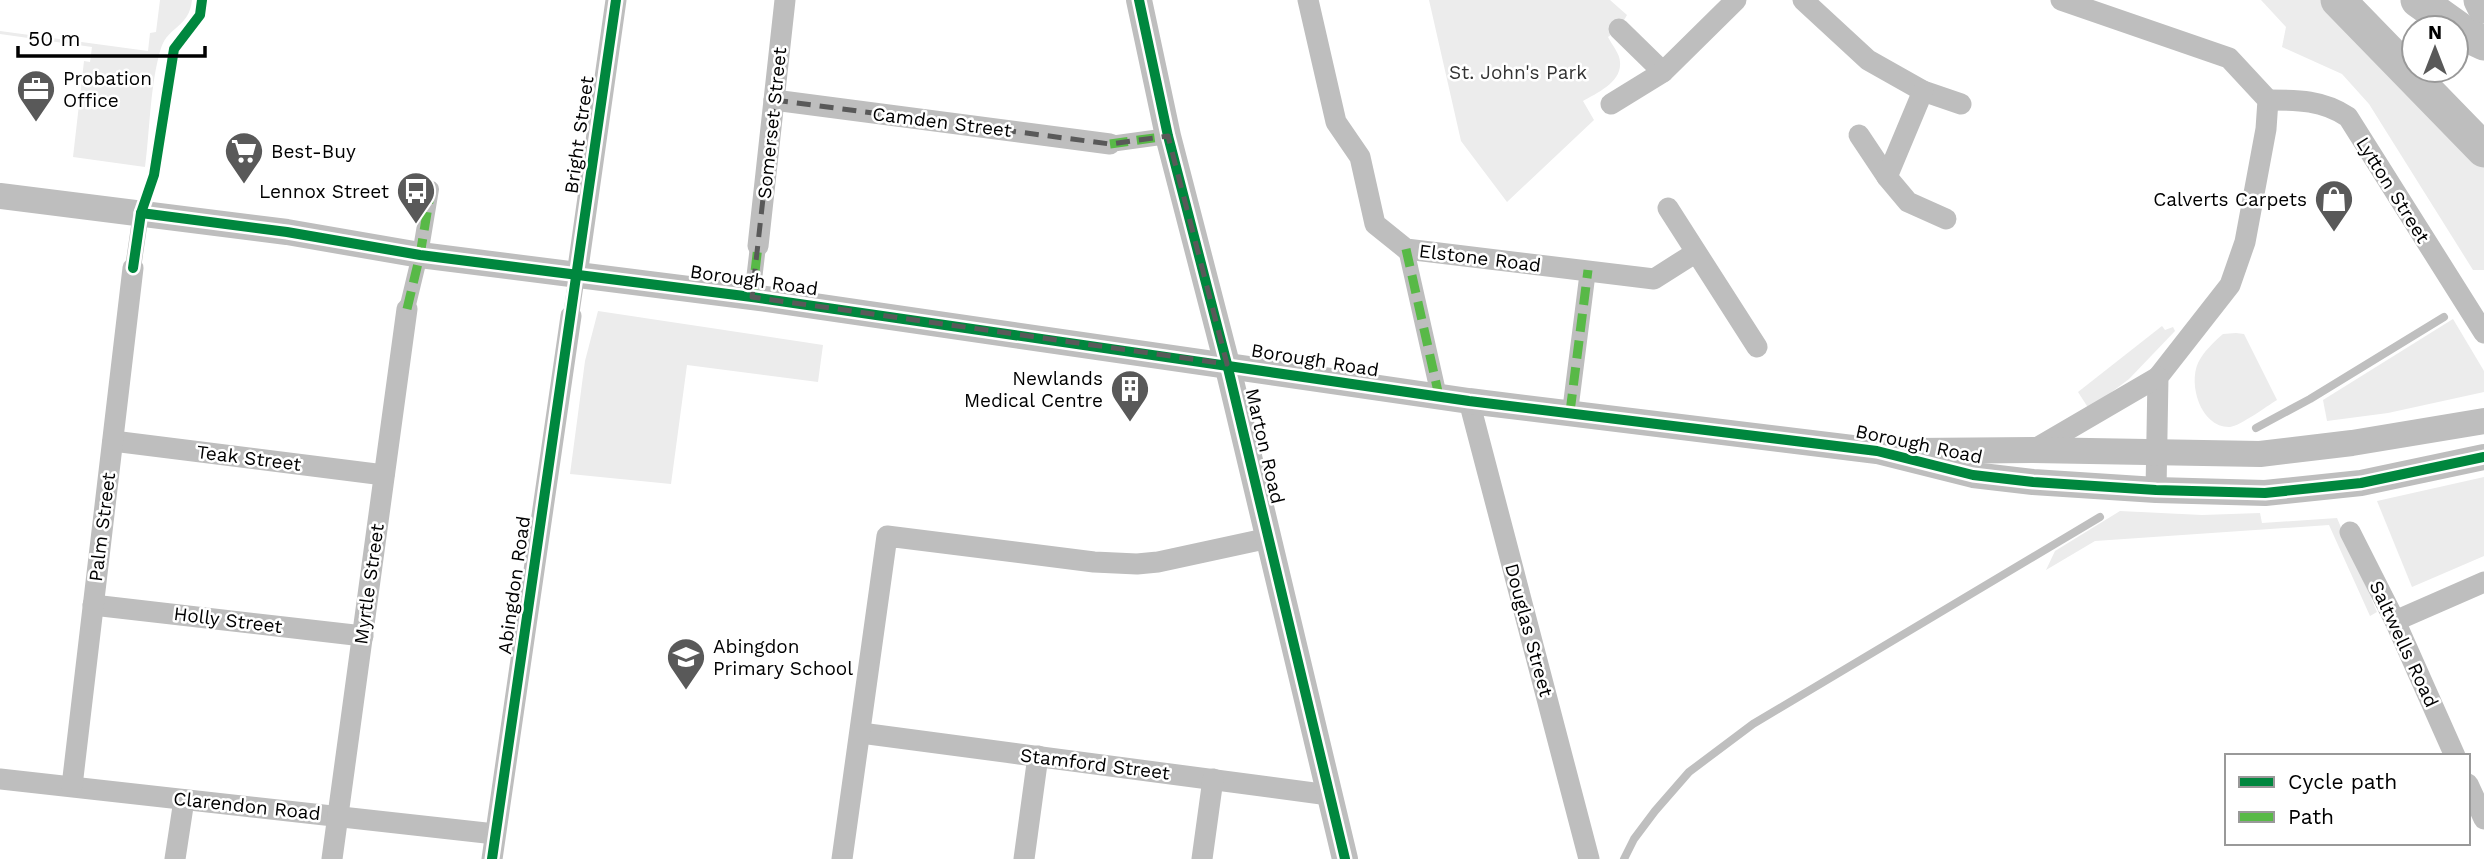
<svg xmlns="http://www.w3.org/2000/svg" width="2484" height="859" font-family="'Work Sans',sans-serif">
	<rect width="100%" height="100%" fill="#fff"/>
	<!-- green -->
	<g fill="#ececec">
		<path d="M160 0H192C189 28 168 26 161 48 150 84 150 129 145 167L73 157 84 61 90 62 92 47 0 34V31L148 51 150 33 156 32Z"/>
		<path d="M1429 0H1610L1627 15 1619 29 1608 37C1612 45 1620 54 1620 62 1622 82 1597 93 1583 101L1594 120 1507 202 1461 141Z"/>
		<path d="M2261 0H2321L2484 166V270H2473L2369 104 2342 74 2282 47 2286 27Z"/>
		<path d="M598 311 823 345 818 382 687 365 671 484 570 474 585 361Z"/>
		<path d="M2453 319 2484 371V392L2388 413 2327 421 2323 400Z"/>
		<path d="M2162 326 2165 330 2173 327 2175 331 2129 379 2089 409 2078 392Z"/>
		<path d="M2236 333 2244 334 2277 400C2267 406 2240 426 2230 427 2201 428 2188 385 2198 363 2203 352 2214 342 2223 334Z"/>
		<path d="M2484 477V556L2412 587 2377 501Z"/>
		<path d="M2120 511 2202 515 2260 513 2262 523 2337 518 2377 612 2370 616 2329 525 2095 541 2046 570 2055 551Z"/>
	</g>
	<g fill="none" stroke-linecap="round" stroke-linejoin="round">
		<!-- stream -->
		<g stroke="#bfbfbf" stroke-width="8">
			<path d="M2256 428 2310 399 2444 317"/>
			<path d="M1624 859 1634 839 1655 811 1689 772 1753 724 2100 517"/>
		</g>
		<!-- pedestrian -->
		<g stroke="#bebebe" stroke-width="16">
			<path d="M1110 144 1168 136"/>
			<path d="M1406 249 1439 396"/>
			<path d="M133 268 141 213"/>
			<path d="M752 297 758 246"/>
			<path d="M407 309 420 255 431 189"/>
			<path d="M571 316 577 275"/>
			<path d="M1570 412 1588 270"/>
		</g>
		<!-- minor -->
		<g stroke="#bebebe" stroke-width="21">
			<path d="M1308 0 1336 122 1360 157 1375 224 1406 249 1654 279 1695 253"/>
			<path d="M1803 0 1868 60 1923 91 1961 104"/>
			<path d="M2061 0 2229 58 2268 100 2266 129 2245 242 2230 285 2158 377 2156 490"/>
			<path d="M1619 29 1663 72"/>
			<path d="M774 100 1110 144"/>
			<path d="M2268 100C2298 100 2323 100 2348 117L2484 333"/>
			<path d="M1611 104 1663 72 1736 0"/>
			<path d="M1859 135 1887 177 1908 202 1946 219"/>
			<path d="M1887 177 1923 91"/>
			<path d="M1668 208 1757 347"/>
			<path d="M758 246 785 0"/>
			<path d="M577 275 616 0"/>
			<path d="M1469 401 1589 859"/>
			<path d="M113 441 384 475"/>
			<path d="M2033 450 2158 377"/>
			<path d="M2350 532 2395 621 2455 756"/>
			<path d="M93 605 363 636"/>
			<path d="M2395 621 2484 582"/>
			<path d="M861 733 1329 795"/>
			<path d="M0 779 495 834"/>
			<path d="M2468 784 2484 819"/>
			<path d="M72 786 133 268"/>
			<path d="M175 859 184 800"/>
			<path d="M332 859 407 309"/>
			<path d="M492 859 571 316"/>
			<path d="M842 859 887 536 1094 562 1137 564 1158 562 1269 538"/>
			<path d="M1024 859 1038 756"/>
			<path d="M1202 859 1213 779"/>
		</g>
		<!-- tertiary -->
		<g stroke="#bebebe" stroke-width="26">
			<path d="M1139 0 1168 136 1227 364 1345 859"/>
			<path d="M0 196 287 232 420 255 752 297 1469 401 1877 451 1973 475 2033 482 2156 490 2265 493 2361 483 2484 457"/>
			<path d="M1914 451 2033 450 2260 454 2352 443 2484 421"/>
		</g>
		<!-- trunk -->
		<g stroke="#bebebe" stroke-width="35">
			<path d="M2338 0 2484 150"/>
			<path d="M2418 0 2467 35 2484 43"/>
			<path d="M2481 0 2484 6"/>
		</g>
		<!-- quiet -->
		<g stroke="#58b947" stroke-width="9" stroke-dasharray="18 9" stroke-linecap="butt">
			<path d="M1110 144 1168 136"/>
			<path d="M1406 249 1439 396"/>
			<path d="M752 297 758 246"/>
			<path d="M407 309 420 255 431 189"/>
			<path d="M1570 412 1588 270"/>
		</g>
		<!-- cycleway casing -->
		<g stroke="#fff" stroke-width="15">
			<g id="cycleway">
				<path d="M1139 0 1168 136 1227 364 1345 859"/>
				<path d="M141 213 287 232 420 255 752 297 1469 401 1877 451 1973 475 2033 482 2156 490 2265 493 2361 483 2484 457"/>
				<path d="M133 268 141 213 154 175 174 49 200 15 202 0"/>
				<path d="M492 859 616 0"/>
			</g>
		</g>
		<!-- cycleway -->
		<use href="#cycleway" stroke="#00873e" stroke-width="10"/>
	</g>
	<!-- marked area -->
	<path fill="none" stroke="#595959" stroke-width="5" stroke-dasharray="14 9" stroke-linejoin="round" d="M774 100 1110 144 1168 136 1227 364 752 297Z"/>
	<!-- icons -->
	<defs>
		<g id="office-pin" transform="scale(2.0125)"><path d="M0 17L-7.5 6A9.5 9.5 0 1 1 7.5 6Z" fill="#595959" stroke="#fff"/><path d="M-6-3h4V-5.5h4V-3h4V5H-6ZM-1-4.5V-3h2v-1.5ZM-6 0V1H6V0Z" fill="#fff"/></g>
		<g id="supermarket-pin" transform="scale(2.0125)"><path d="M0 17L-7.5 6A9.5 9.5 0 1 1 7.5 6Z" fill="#595959" stroke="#fff"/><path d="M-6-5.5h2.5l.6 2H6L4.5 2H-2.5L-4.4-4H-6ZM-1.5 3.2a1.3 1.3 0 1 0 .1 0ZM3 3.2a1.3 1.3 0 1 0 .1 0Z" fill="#fff"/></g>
		<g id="bus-pin" transform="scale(2.0125)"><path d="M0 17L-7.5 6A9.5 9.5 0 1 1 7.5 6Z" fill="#595959" stroke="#fff"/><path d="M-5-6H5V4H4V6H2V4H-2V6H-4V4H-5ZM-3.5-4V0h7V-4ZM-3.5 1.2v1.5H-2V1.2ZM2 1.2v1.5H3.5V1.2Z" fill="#fff"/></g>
		<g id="shop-pin" transform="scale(2.0125)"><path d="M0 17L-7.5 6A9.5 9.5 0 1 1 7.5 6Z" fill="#595959" stroke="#fff"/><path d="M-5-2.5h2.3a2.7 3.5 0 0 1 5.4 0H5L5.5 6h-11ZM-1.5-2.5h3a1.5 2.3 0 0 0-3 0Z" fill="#fff"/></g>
		<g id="building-pin" transform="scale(2.0125)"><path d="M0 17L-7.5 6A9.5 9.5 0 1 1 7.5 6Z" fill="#595959" stroke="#fff"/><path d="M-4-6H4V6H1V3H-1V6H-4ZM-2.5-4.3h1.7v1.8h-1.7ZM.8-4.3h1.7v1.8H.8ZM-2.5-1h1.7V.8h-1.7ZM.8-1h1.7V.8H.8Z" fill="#fff"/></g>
		<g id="school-pin" transform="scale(2.0125)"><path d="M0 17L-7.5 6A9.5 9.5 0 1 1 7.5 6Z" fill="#595959" stroke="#fff"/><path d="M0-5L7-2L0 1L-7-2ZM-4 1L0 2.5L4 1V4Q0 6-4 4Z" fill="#fff"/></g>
	</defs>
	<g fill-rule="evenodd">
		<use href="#office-pin" x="36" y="89"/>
		<use href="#supermarket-pin" x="244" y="151"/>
		<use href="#bus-pin" x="416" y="191"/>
		<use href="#shop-pin" x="2334" y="199"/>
		<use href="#building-pin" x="1130" y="389"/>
		<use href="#school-pin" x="686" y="657"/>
	</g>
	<g text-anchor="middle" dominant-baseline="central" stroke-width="5" stroke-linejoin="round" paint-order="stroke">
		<!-- park labels -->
		<g font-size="19" fill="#333" stroke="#fff">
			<text x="1518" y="72">St. John's Park</text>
		</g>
		<!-- poi labels -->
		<g font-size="19" fill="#000" stroke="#fff" text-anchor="start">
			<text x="63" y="78">Probation<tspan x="63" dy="22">Office</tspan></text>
			<text x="271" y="151">Best-Buy</text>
			<text x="389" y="191" text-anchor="end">Lennox Street</text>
			<text x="2307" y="199" text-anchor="end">Calverts Carpets</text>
			<text x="1103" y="378" text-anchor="end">Newlands<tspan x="1103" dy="22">Medical Centre</tspan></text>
			<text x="713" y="646">Abingdon<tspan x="713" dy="22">Primary School</tspan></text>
		</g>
		<!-- street labels -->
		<g font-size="19" fill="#000" stroke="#fff">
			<text transform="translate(942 122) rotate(7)">Camden Street</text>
			<text transform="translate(772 123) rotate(-84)">Somerset Street</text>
			<text transform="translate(579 135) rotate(-82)">Bright Street</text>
			<text transform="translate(2393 190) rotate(58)">Lytton Street</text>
			<text transform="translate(1480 258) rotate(7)">Elstone Road</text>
			<text transform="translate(754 280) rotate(8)">Borough Road</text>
			<text transform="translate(1315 360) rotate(9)">Borough Road</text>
			<text transform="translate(1919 444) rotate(12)">Borough Road</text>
			<text transform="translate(1265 446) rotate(77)">Marton Road</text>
			<text transform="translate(249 458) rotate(7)">Teak Street</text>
			<text transform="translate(102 527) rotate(-83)">Palm Street</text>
			<text transform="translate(369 584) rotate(-82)">Myrtle Street</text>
			<text transform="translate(514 585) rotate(-82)">Abingdon Road</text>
			<text transform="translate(228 620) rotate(7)">Holly Street</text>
			<text transform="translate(1529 630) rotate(75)">Douglas Street</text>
			<text transform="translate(2404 644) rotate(65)">Saltwells Road</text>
			<text transform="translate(1095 764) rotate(7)">Stamford Street</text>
			<text transform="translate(247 806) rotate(6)">Clarendon Road</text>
		</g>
	</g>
	<!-- legend -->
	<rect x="2225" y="754" width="245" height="91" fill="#ffffff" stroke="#999999" stroke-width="2"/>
	<rect x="2239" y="777" width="35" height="10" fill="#00873e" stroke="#999999" stroke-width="2"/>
	<text x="2288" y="789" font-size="21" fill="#000000">Cycle path</text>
	<rect x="2239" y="812" width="35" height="10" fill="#58b947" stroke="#999999" stroke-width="2"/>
	<text x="2288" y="824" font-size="21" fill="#000000">Path</text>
	<!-- north arrow -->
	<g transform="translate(2435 49)"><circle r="33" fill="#ffffff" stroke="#999999" stroke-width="2"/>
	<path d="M0-5L12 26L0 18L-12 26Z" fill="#595959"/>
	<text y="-10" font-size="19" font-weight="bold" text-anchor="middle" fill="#000000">N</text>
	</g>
	<!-- scale -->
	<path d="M18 46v10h187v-10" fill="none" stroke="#000000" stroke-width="3.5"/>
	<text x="28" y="46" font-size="21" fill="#000000" stroke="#ffffff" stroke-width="5" paint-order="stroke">50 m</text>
</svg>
